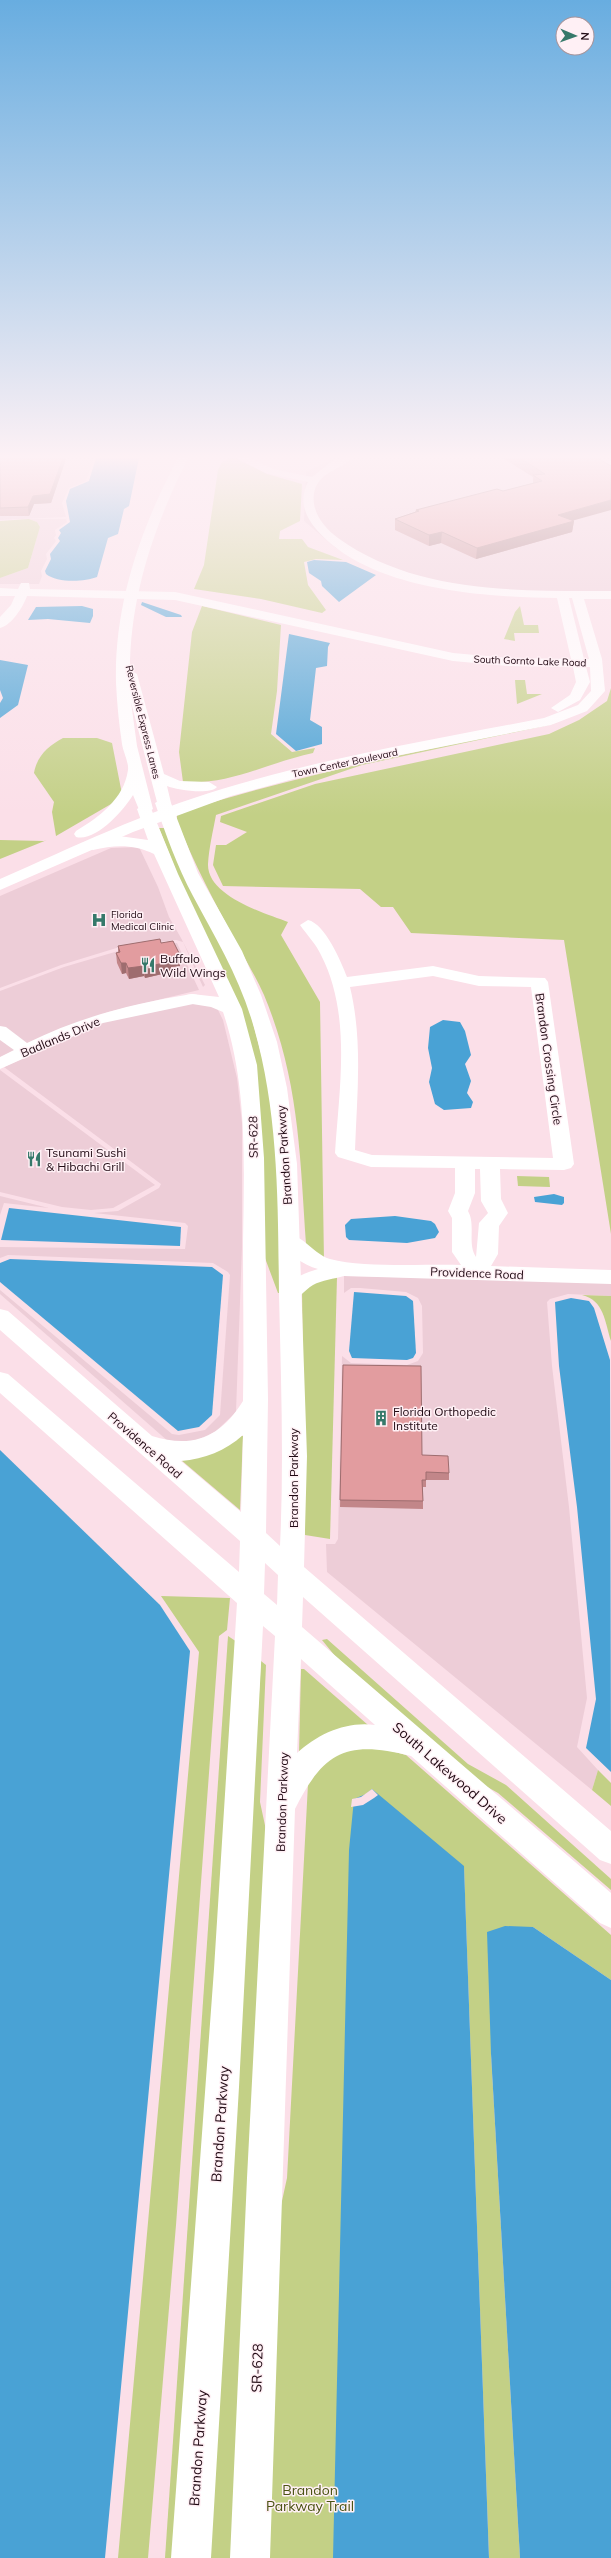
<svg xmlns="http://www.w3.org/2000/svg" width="611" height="2558" font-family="Mulish,sans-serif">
	<rect width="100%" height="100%" fill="#fbdfe8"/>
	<!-- built -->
	<g fill="#edcdd7">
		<path d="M0 458H94L86 481 69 488 62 503 66 517 0 520Z"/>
		<path d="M334 458H611V594L468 591 364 563 336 548 304 521 306 472Z"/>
		<path d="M29 519H66L67 522 55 530 56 535 54 538 56 541 46 554 47 559 41 571 42 576 39 584H0V578L28 568 40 527 37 522Z"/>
		<path d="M139 847 158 887 169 917 181 938 205 985 203 987 183 942 176 940 123 946 61 965 0 988V896L111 848Z"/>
		<path d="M177 943 199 990 108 1012 0 1059V991L64 967 125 949Z"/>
		<path d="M190 1003 216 1006 223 1020 237 1078 242 1123V1247L236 1412 215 1432 188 1444 169 1442 0 1294V1290L172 1434 179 1435 205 1430 220 1415 230 1275 228 1272 213 1263 8 1255 0 1258V1247L185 1249 188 1226 185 1223 94 1213 118 1211 159 1188 161 1184 4 1067 103 1022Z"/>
		<path d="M0 1070 155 1185 113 1208 91 1210 62 1207 0 1192Z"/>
		<path d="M0 1196 49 1208 4 1203 0 1215Z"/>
		<path d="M344 1276 611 1282V1296L568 1294 550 1299 547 1302 552 1366 569 1507 587 1698 577 1747 598 1770 592 1790 327 1572 326 1544H335L338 1539 342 1356 351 1363 407 1365 418 1361 423 1353 422 1306 418 1298 406 1292 360 1288H351L344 1293Z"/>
	</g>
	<!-- green -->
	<g fill="#c3d086">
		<path d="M230 458H235L267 474 302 484 300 521 280 531 279 539H302L308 547 343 560 316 559 304 562 308 585 326 610 322 613 261 599 194 589 204 565 218 470 222 462Z"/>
		<path d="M29 519 37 522 40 527 28 568 0 578V521Z"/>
		<path d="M202 606 281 625 277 691 271 734 292 752 315 748 313 753C270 762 228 786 183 782L179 752 192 632Z"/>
		<path d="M520 606 524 625H538L539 633H514L515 641 504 639 515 612Z"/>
		<path d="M515 680H525L527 694H542L517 704Z"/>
		<path d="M611 688V1234L564 940 411 933 393 907H381L360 889 223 886 213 865 216 845H226L247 832 220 822 221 816 315 784 549 734 579 720 607 701Z"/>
		<path d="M558 723 362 765 216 815C213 831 209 848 208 864 207 896 264 913 288 922L281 935 320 1002 324 1261 306 1244C300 1155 299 1079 264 995 256 977 246 961 237 944 215 903 194 864 177 821V815L183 811C306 773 432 748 558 723Z"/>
		<path d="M63 738H97L112 743 122 794 118 800 56 836 52 812 54 802 34 773C37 756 48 746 63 738Z"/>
		<path d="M159 828H165L244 989 274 1102 283 1293H278L262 1250 253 1064Z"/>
		<path d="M0 840 44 841 47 840 0 859Z"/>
		<path d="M517 1176 549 1177 550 1187 518 1186Z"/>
		<path d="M337 1277 330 1539 305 1535 302 1290 313 1282Z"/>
		<path d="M582 1295 611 1296V1341C605 1322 604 1300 582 1295Z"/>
		<path d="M241 1436H243L240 1510 181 1460Z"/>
		<path d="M161 1596 230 1598 227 1630 219 1636 176 2225 148 2558H118L199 1652Z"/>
		<path d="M228 1636 237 1642 178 2558H165Z"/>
		<path d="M327 1639 468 1764 506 1785 611 1879V1890L498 1793 459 1771 348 1672 322 1640Z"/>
		<path d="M261 1661 266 1665 260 1802 269 1844 233 2558H206Z"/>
		<path d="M301 1669H304L368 1725 299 1753Z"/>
		<path d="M362 1743 406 1755 611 1935V1980L533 1927 491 2054 520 2558H489L464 1867 353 2558H261L275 2233 287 2178 308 1784 329 1751Z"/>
		<path d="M598 1770 611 1783V1806L592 1790Z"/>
	</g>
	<!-- water -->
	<g fill="#49a2d5">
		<path d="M96 458H139L129 506 124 509 118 534 108 538 97 577C84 582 57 583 46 574L45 571 51 559 50 554 60 541 58 538 61 533 59 530 70 522 66 501 70 489 89 481Z"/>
		<path d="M314 560 346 562 376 575 339 602 322 586 321 581 309 573 307 562Z"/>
		<path d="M142 602 181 615 182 617H166L141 605Z"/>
		<path d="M82 606 93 609V616L90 623 48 619 28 620 36 607Z"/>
		<path d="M289 634 330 643 328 647 327 666 316 668 310 720 322 727V744L296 751 276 734Z"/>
		<path d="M0 660 28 665 18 705 0 718V703L3 698 0 690Z"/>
		<path d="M443 1020 460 1022 465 1031 471 1055 465 1064 471 1081 467 1093 473 1102 471 1108 444 1110 435 1104 429 1082 432 1068 428 1048 430 1027Z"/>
		<path d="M554 1194 564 1197V1203L562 1205 535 1202 534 1197Z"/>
		<path d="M9 1208 181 1227 180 1246 1 1240Z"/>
		<path d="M395 1216 431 1221 435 1224 439 1232 435 1238 407 1243 349 1240 346 1237 345 1225 351 1219Z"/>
		<path d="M10 1259 212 1267 223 1275 212 1415 199 1427 178 1431 0 1282V1263Z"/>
		<path d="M354 1292 406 1296 413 1301 416 1353 413 1358 407 1360 352 1358 349 1351Z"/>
		<path d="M571 1298 589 1301 594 1308 610 1360 611 1772 586 1748 596 1699 577 1507 559 1366 555 1302Z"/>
		<path d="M0 1450 160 1605 190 1651 105 2558H0Z"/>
		<path d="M372 1789 464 1866 489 2558H333L349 1850 354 1799 366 1794Z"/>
		<path d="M505 1926 533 1927 611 1980V2558H520L491 2054 487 1932Z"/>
	</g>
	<!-- pier -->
	<path fill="#fbdfe8" d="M372 1789 378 1795 374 1798 363 1805 351 1807 352 1799 361 1797Z"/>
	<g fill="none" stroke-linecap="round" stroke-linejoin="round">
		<!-- minor -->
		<g fill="#fff" fill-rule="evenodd">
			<path d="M236 458H249L273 469 312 477 335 459 351 458C342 470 322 470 315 489 309 509 323 527 338 538 416 594 519 591 611 591V599H584L602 659 605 691 587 711 551 725 330 769 231 796 133 832 0 890V879C73 847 145 812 222 789 327 757 436 739 544 718L578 705 591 691 590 667H586L590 682 580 700 558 712 551 708 570 695 576 682 573 667 508 666 453 661 175 600 27 596C23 607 12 625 0 628V617L11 605 15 596H0V588L18 589 21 583H29L30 589 175 592 453 653 508 658 571 659 557 598C482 597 368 590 316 529 304 515 299 499 308 482L266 473ZM569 598H572L589 659H584Z"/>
			<path d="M308 920C325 924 341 961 347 977L433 966 479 976 545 978 548 982 574 1164 571 1168 564 1170 500 1169 501 1199 508 1213 499 1226 498 1254 491 1266 611 1270V1284L344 1276C334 1279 322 1280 313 1285 301 1292 299 1303 284 1298L280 1293C289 1279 302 1274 318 1269 303 1265 288 1254 280 1241L283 1236C302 1231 312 1254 330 1259 364 1268 423 1264 461 1265L452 1252V1218L448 1211 455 1193V1168L371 1167 338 1157 335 1153C339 1089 352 1015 321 955 316 944 307 935 300 925ZM433 976 479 986 531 987 553 1158 372 1155 355 1150C357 1095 363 1041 350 987ZM475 1169H480L481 1201 488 1213 479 1223 476 1257C467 1244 476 1225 468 1211L475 1193Z"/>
			<path d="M192 994 198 995 201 999 198 1003 103 1023 0 1069V1057L14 1050 0 1040V1026L6 1027 27 1043C80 1017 134 1003 192 994Z"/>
		</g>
		<!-- major -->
		<path fill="#fff" fill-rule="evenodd" d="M163 798 171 803 198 873 242 951 261 995 277 1042 287 1088 297 1164 307 1456 304 1567 611 1831V1864L600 1860 303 1597 302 1627 611 1893V1928L600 1923 411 1756C347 1740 324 1751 295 1809L270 2558H230L247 2178 275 1636 263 1626 239 2087 211 2558H171L214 1969 237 1603 0 1393V1372L8 1374 239 1572 240 1541 0 1330V1309L8 1311 152 1436C193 1449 221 1437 243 1401 244 1348 243 1295 243 1243 244 1165 248 1086 223 1012L211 1007 186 1003 183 999 186 995 192 994 219 997 154 854C133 844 115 845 93 850L85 845 87 842 119 836 148 840 137 809 145 804 150 806 178 874 242 1009 257 1065 264 1158 268 1399 266 1533 280 1546C284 1462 281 1379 279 1295 278 1203 279 1110 252 1021 238 975 215 937 193 896 177 866 166 835 155 803ZM243 1435 241 1512 181 1461C205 1459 225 1451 243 1435ZM265 1563 278 1575 277 1605 264 1594ZM301 1659 375 1725C346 1721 318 1734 297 1753Z"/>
		<!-- highway -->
		<path fill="#fff" fill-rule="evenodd" d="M178 458H188C155 524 130 595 130 670L137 674 164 774 180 781 209 782 217 787C211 795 176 790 167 786L171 803 168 806H158L131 702 137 746 153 809 145 814 140 812 133 795C124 810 96 842 76 837L74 834 76 831C99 817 124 799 128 770 129 763 123 751 122 744 119 724 117 704 116 683 114 604 141 527 178 458Z"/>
	</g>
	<!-- wall -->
	<g fill="#c28689">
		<path d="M0 458H66L51 503 34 504 29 516H0Z"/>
		<path d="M503 458H597L573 521H574L572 532 476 559 441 543 429 546 395 530V519L415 512 416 510 503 491 533 483V477Z"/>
		<path d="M161 943 180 955V966L171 967V972L145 978 144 976 129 979 126 973 122 974 117 963 116 953 118 952V946Z"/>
		<path d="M343 1365 422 1455 449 1473V1480H426V1487H423V1509L340 1507Z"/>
	</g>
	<!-- shaded-wall -->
	<g fill="#9e6d6f">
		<path d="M63 458H66V459L51 503 34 504 29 516 28 507 33 496Z"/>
		<path d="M611 500V510L557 525 558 515Z"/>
		<path d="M574 521 572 532 476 559 477 548Z"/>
		<path d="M442 532 441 543 429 546V535Z"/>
		<path d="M180 955V966L171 967V972L145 978 144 968 168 957Z"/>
		<path d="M121 963H126V973L122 974Z"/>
		<path d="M144 966V976L129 979 128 968Z"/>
	</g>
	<!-- building -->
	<g fill="#e29c9f" stroke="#9e6d6f">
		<path d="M0 458H63L50 494 33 496 28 507 0 508Z"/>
		<path d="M520 458H597L611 466V500L558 515 574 521 477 548 442 532 429 535 395 519 419 511 416 510 497 489 503 491 542 481 533 475 545 474Z"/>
		<path d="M160 939 161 943 173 941 180 955 168 957 170 961 144 968V966L128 968 126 963H121L116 953 120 952 118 946Z"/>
		<path d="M343 1365 421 1366 422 1455 448 1456 449 1473 426 1472V1480H422L423 1501 340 1500Z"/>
	</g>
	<!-- sky -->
	<linearGradient id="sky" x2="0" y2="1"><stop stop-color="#68ade0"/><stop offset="0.56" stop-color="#fdf1f5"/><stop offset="1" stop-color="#fdf1f5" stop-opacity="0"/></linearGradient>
	<rect width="611" height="816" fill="url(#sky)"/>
	<!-- icons -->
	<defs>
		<g id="hospital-bare" transform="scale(1.2)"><path d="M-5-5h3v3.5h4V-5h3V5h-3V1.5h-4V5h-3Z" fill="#36796a" stroke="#fff0f5" stroke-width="2.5" paint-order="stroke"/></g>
		<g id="restaurant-bare" transform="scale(1.2)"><path d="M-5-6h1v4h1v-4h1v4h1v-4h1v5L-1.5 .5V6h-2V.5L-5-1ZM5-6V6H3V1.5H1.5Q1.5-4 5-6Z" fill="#36796a" stroke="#fff0f5" stroke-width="2.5" paint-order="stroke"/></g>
		<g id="building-bare" transform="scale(1.2)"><path d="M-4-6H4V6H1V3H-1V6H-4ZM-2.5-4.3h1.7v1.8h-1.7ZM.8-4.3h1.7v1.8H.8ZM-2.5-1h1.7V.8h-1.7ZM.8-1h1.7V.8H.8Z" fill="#36796a" stroke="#fff0f5" stroke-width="2.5" paint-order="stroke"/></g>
	</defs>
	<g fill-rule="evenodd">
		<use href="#hospital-bare" x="99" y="920"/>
		<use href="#restaurant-bare" x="148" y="965"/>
		<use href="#restaurant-bare" x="34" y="1159"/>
		<use href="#building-bare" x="381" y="1418"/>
	</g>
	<g text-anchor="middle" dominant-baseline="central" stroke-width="3" stroke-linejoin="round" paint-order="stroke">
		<!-- far-street labels -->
		<g font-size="10" fill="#210a14" stroke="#fff0f5">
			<text transform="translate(530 661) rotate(2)">South Gornto Lake Road</text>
			<text transform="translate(143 722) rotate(76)">Reversible Express Lanes</text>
			<text transform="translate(345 763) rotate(-12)">Town Center Boulevard</text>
		</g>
		<!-- far-poi labels -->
		<g font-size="10" fill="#210a14" stroke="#fff0f5" text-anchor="start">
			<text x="111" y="914">Florida<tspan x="111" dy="12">Medical Clinic</tspan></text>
		</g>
		<!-- poi labels -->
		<g font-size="12" fill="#210a14" stroke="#fff0f5" text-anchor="start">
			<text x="160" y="958">Buffalo<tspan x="160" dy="14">Wild Wings</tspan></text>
			<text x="46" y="1152">Tsunami Sushi<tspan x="46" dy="14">&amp; Hibachi Grill</tspan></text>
			<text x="393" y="1411">Florida Orthopedic<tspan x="393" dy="14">Institute</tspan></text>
		</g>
		<!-- street labels -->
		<g font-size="12" fill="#210a14" stroke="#fff0f5">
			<text transform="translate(60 1037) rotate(-23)">Badlands Drive</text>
			<text transform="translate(549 1059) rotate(82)">Brandon Crossing Circle</text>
			<text transform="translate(253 1137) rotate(-91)">SR-628</text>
			<text transform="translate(284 1155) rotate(-94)">Brandon Parkway</text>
			<text transform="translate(477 1273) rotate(2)">Providence Road</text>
			<text transform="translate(145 1445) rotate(41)">Providence Road</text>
			<text transform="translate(293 1478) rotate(-90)">Brandon Parkway</text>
			<text transform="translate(282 1802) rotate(-88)">Brandon Parkway</text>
		</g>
		<!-- near-street labels -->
		<g font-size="14" fill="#210a14" stroke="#fff0f5">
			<text transform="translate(450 1773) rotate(41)">South Lakewood Drive</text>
			<text transform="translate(220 2124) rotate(-86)">Brandon Parkway</text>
			<text transform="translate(257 2368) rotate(-88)">SR-628</text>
			<text transform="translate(198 2448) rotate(-86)">Brandon Parkway</text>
		</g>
		<!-- near-park labels -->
		<g font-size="14" fill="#4b5313" stroke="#fff0f5">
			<text x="310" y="2490">Brandon<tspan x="310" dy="16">Parkway Trail</tspan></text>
		</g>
	</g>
	<!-- north arrow -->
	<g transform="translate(575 36) rotate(92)"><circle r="19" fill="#fff0f5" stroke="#a6949b"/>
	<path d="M0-3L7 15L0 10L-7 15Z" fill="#36796a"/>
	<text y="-6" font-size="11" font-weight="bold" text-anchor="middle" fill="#210a14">N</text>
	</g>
</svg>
